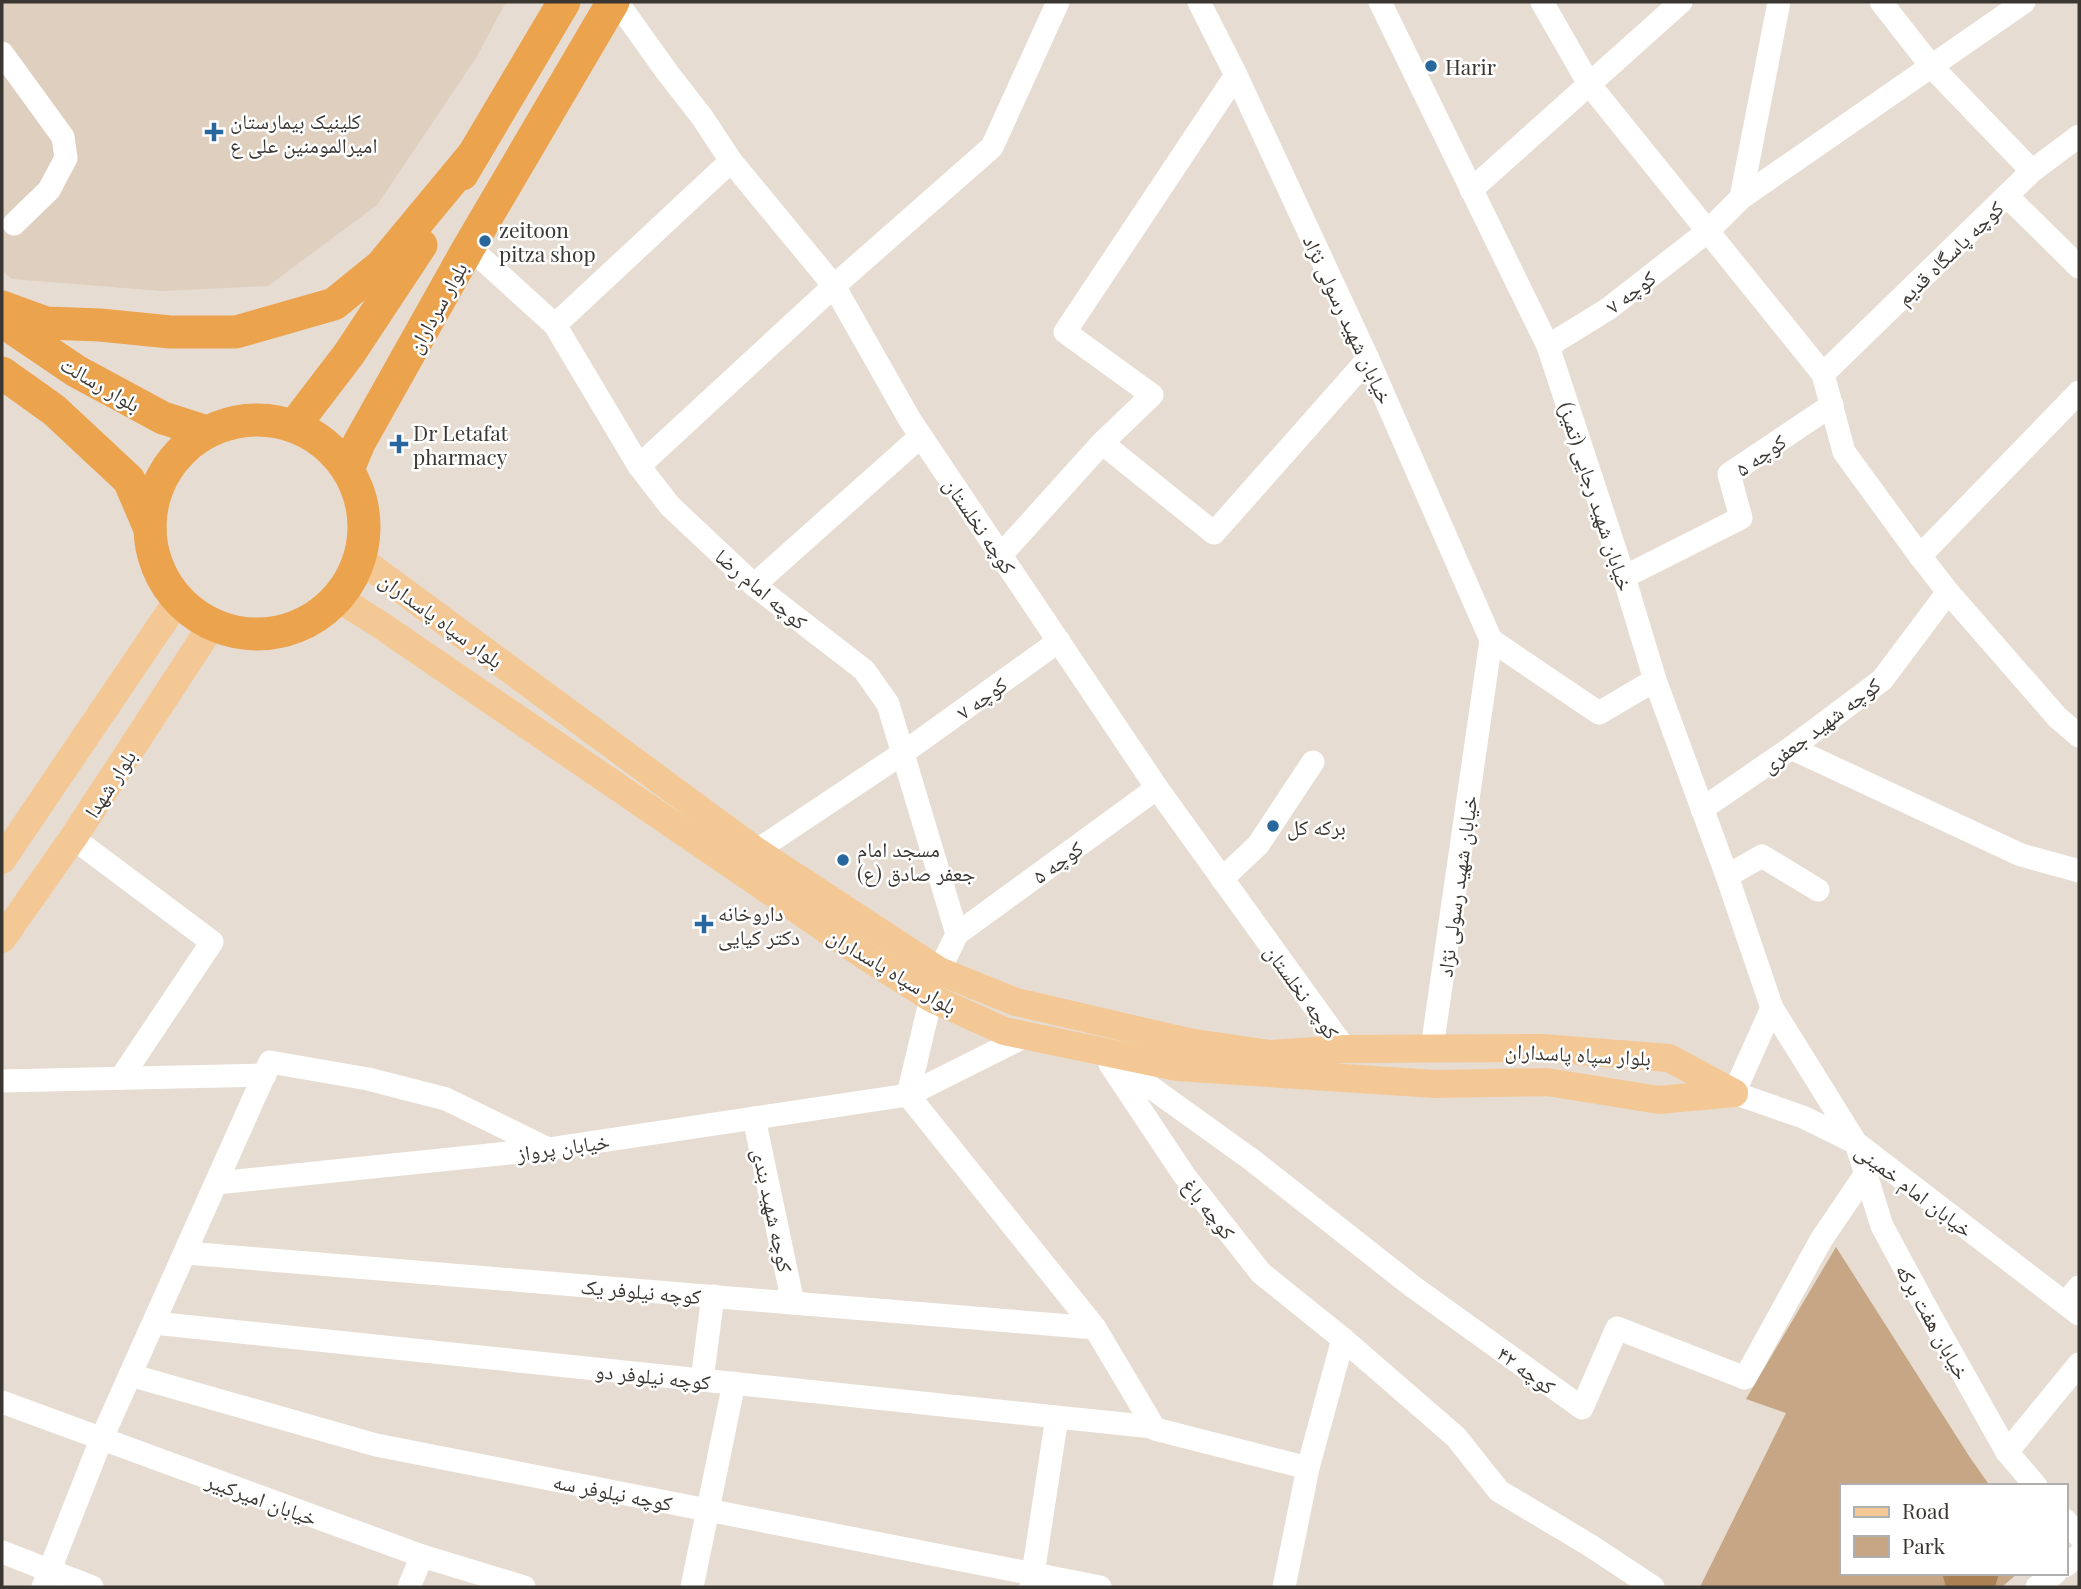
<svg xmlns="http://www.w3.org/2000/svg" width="2081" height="1589" font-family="'Playfair Display','Noto Naskh Arabic',serif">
	<rect width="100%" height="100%" fill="#e7dcd2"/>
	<!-- built -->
	<path fill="#dfcfbe" d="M2 2H506L476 58 377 205 268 286 162 291 12 279 2 271Z"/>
	<!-- green -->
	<path fill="#c6a685" d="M1836 1247 1969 1456 1990 1486H1841V1573H2018L2002 1587H1700L1786 1413 1746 1399Z"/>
	<!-- water -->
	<path fill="#ab8153" d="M1942 1573H1999L1995 1587H1946Z"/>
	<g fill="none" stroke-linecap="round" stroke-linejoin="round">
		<!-- minor -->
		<g stroke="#fff" stroke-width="23">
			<path d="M617 2 667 72 702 117 731 161 834 286 910 420 1157 788 1345 1049"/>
			<path d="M1199 2 1236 75 1368 359 1491 640 1432 1048"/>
			<path d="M1380 2 1548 346 1624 577 1655 680 1727 876 1772 1008 1856 1143 1882 1226 1930 1315 2007 1452 2036 1486"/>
			<path d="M1542 2 1589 84 1823 374 1844 452 1920 556 1948 592 2057 717 2079 736"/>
			<path d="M1881 2 1932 67 2032 171"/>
			<path d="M2 53 63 137 66 158 49 190 14 224"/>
			<path d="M1471 190 1681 2"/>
			<path d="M2007 196 2079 267"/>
			<path d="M1741 198 1779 2"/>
			<path d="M469 247 555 325 639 466 670 506 754 585 864 670 888 704 957 934 939 971"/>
			<path d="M555 325 731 161"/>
			<path d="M1548 346 1608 309 1708 231 1741 198 2024 2"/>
			<path d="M1823 374 2032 171 2079 136"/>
			<path d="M1102 443 1152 395 1065 332 1236 75"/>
			<path d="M639 466 834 286 992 147 1058 2"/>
			<path d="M1001 555 1102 443 1214 533 1368 359"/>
			<path d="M1920 556 2079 392"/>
			<path d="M1624 577 1741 518 1729 474 1832 405"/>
			<path d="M754 585 921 436"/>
			<path d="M1491 640 1599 713 1655 680"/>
			<path d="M1791 748 2021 855 2079 871"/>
			<path d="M1702 809 1791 748 1882 680 1948 592"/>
			<path d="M73 838 212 942 121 1078"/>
			<path d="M756 851 903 753 1059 641"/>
			<path d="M1727 876 1762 856 1818 890"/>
			<path d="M1222 879 1258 845 1313 762"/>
			<path d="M957 934 1157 788"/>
			<path d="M1772 1008 1734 1093 1803 1117 1856 1143 2079 1314"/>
			<path d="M1106 1055 1252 1160 1412 1286 1582 1408 1617 1328 1745 1378 1821 1240 1865 1175"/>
			<path d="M1110 1064 1184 1175 1261 1273 1343 1339 1456 1437 1499 1491 1591 1546 1653 1587"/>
			<path d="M2 1081 265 1075"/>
			<path d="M908 1095 1095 1328 1155 1429 1308 1468"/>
			<path d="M908 1095 931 998"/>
			<path d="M754 1118 793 1303"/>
			<path d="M217 1183 548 1149 908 1095 1026 1036"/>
			<path d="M186 1253 1095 1328"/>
			<path d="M2066 1303 2079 1287"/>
			<path d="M154 1323 1153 1427"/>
			<path d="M130 1375 376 1445 1100 1587"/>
			<path d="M702 1380 713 1296"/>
			<path d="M2 1402 422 1556 524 1587"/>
			<path d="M2007 1452 2079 1364"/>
			<path d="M2065 1520 2079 1536"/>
			<path d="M2 1552 92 1587"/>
			<path d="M2065 1566 2079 1555"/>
			<path d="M43 1587 101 1440 270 1062 368 1079 446 1099 548 1149"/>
			<path d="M409 1587 422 1556"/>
			<path d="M692 1587 734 1383"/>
			<path d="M1031 1587 1057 1417"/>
			<path d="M1284 1587 1308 1468 1343 1339"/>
			<path d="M2037 1587 2055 1573"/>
		</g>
		<!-- major -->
		<g stroke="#f3c895" stroke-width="28">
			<path d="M360 559 756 851 939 971 1016 1002 1188 1042 1270 1054 1345 1049 1542 1048 1669 1058 1734 1093"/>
			<path d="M338 598 382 626 868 958 931 998 1004 1031 1177 1067 1435 1084 1547 1082 1659 1100 1734 1093"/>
			<path d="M2 860 178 600"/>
			<path d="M2 939 73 838 212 625"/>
		</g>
		<!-- highway -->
		<g stroke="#eba34e" stroke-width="33">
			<path d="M462 174 564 2"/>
			<path d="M2 307 46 323 100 325 170 332H236L334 304 381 266 473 155"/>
			<path d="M2 321 76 371 163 418 207 432"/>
			<path d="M2 373 54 410 129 480 150 529"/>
			<circle cx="257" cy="527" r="107"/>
			<path d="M294 426 349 354 421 245"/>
			<path d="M348 469 359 443 469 247 613 2"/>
		</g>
	</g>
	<!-- markers -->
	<g fill="#28679e" stroke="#fff" stroke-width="2.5">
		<circle cx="1431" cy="66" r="7"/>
		<path d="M210.5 121.5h7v7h7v7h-7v7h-7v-7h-7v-7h7z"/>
		<circle cx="485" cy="241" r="7"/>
		<path d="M395.5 433.5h7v7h7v7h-7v7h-7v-7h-7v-7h7z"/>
		<circle cx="1273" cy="826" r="7"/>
		<circle cx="843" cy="860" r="7"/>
		<path d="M700.5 913.5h7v7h7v7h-7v7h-7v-7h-7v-7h7z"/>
	</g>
	<g text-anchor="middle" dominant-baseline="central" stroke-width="5" stroke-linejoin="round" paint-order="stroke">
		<!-- poi labels -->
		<g font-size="21" fill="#3a3632" stroke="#fff" text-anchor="start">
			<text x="1445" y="66">Harir</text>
			<text x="230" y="120">کلینیک بیمارستان<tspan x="230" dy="24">امیرالمومنین علی ع</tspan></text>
			<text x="499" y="229">zeitoon<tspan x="499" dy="24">pitza shop</tspan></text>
			<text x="413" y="432">Dr Letafat<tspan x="413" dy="24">pharmacy</tspan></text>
			<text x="1287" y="826">برکه کل</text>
			<text x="857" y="848">مسجد امام<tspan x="857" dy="24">جعفر صادق (ع)</tspan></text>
			<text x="718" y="912">داروخانه<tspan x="718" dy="24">دکتر کیایی</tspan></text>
		</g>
		<!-- street labels -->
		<g font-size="21" fill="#3a3632" stroke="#fff">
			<text transform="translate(1949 252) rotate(-44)">کوچه پاسگاه قدیم</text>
			<text transform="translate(1630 291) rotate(-37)">کوچه ۷</text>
			<text transform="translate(436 307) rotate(-61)">بلوار سرداران</text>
			<text transform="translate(1349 319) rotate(65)">خیابان شهید رسولی نژاد</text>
			<text transform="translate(101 383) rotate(30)">بلوار رسالت</text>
			<text transform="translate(1760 454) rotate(-35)">کوچه ۵</text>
			<text transform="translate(1597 496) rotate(72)">خیابان شهید رجایی (تمیز)</text>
			<text transform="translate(981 525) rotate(56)">کوچه نخلستان</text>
			<text transform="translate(762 588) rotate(40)">کوچه امام رضا</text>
			<text transform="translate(442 619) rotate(36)">بلوار سپاه پاسداران</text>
			<text transform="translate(981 697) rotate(-36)">کوچه ۷</text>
			<text transform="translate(1820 724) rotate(-37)">کوچه شهید جعفری</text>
			<text transform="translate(109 783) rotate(-57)">بلوار شهدا</text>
			<text transform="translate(1057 861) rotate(-36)">کوچه ۵</text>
			<text transform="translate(1456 886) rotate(-82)">خیابان شهید رسولی نژاد</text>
			<text transform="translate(893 970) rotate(31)">بلوار سپاه پاسداران</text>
			<text transform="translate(1303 991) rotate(54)">کوچه نخلستان</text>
			<text transform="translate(1578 1053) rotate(3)">بلوار سپاه پاسداران</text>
			<text transform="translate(563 1146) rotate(-8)">خیابان پرواز</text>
			<text transform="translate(1915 1189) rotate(37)">خیابان امام خمینی</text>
			<text transform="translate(1210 1208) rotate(52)">کوچه باغ</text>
			<text transform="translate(774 1210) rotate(78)">کوچه شهید بندی</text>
			<text transform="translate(641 1290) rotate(5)">کوچه نیلوفر یک</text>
			<text transform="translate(1934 1321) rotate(61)">خیابان هفت برکه</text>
			<text transform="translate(1527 1369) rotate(36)">کوچه ۴۲</text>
			<text transform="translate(653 1375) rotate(6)">کوچه نیلوفر دو</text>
			<text transform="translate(613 1491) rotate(11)">کوچه نیلوفر سه</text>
			<text transform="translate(262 1498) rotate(20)">خیابان امیرکبیر</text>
		</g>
	</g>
	<!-- border -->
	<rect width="2081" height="1589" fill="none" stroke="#3a3632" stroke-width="7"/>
	<!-- legend -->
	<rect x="1840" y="1484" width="228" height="91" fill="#ffffff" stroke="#b0afad" stroke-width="2"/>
	<rect x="1854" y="1507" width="35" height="10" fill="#f3c895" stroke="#b0afad" stroke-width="2"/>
	<text x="1902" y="1519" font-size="21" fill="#3a3632">Road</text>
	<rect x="1854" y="1536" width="35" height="21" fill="#c6a685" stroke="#b0afad" stroke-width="2"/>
	<text x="1902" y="1554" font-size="21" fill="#3a3632">Park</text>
</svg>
